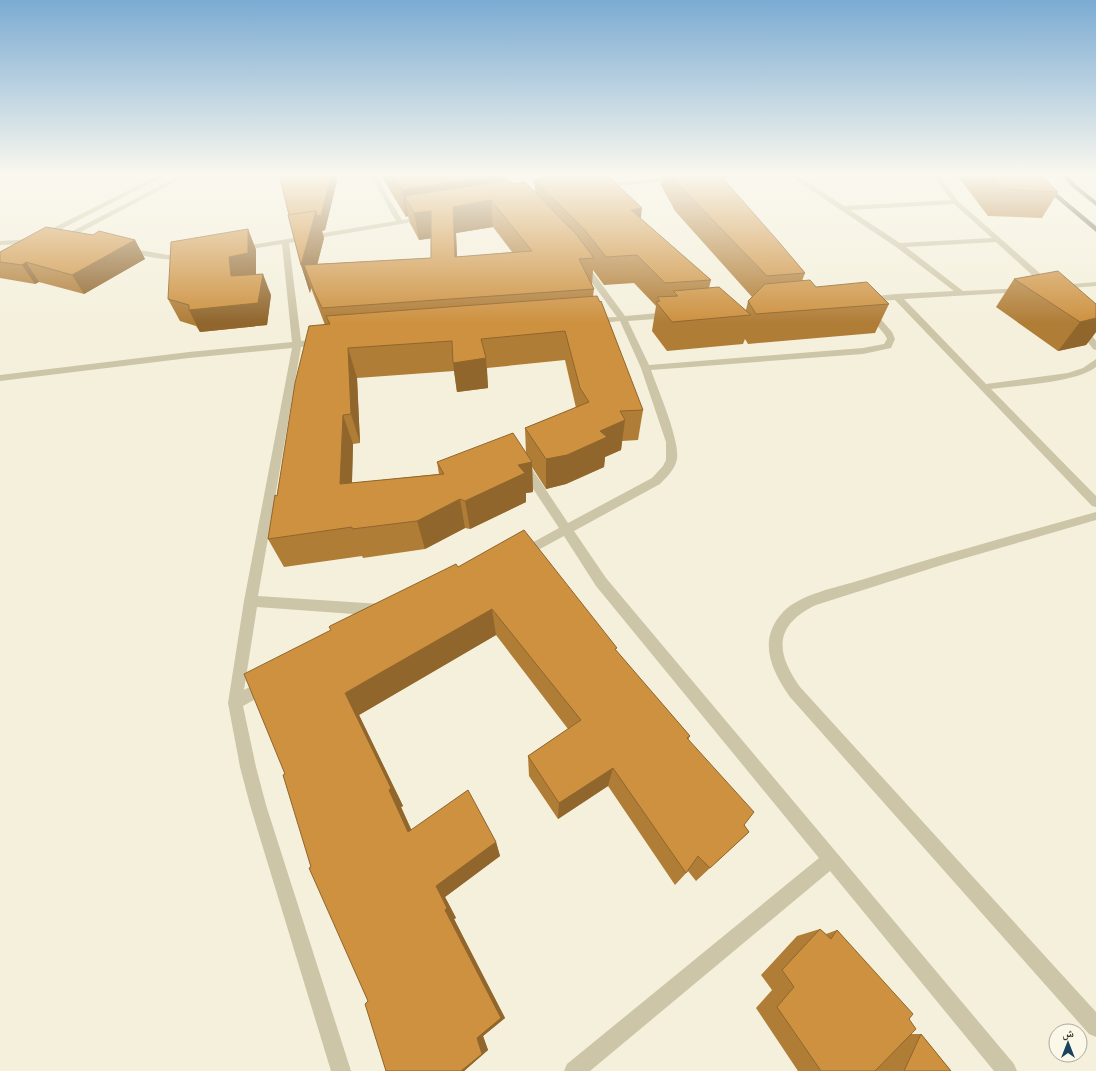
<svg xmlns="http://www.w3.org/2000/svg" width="1096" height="1071" font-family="Karla,'Noto Naskh Arabic',sans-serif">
	<rect width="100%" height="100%" fill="#f4f0dc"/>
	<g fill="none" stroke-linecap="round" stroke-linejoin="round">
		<!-- street -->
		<g fill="#cdc5a7" fill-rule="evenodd">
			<path d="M27 174H52L49 176 0 179V175Z"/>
			<path d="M161 174H168L44 238H41L37 236Z"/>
			<path d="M183 174H190L64 241H61L57 239Z"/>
			<path d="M369 174H375L380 180 385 192 402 220 425 216 428 218 425 220 289 243 301 341 321 339 325 342 321 345 301 347 258 596 381 604 386 606 388 610 386 614 381 616 257 607 244 690 267 678 272 680 274 685 272 690 243 706 256 767 266 805 351 1071H331L250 805 240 767 228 703 244 601 292 348 189 358 0 381V375L189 352 292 342 282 244 239 251 235 249 239 247 396 221C387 206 379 187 369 174Z"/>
			<path d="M499 174H505L520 191V193H516Z"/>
			<path d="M769 174H803L802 175 798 176 844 206 951 200 932 174H938L958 201 1051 283V287H1045L996 242 906 247 963 291 1021 288 1025 290 1021 292 904 299 986 384 1068 373 1083 368 1096 359V367C1075 383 1019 385 991 389L1096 496V507L1092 506 895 300 866 301 862 299 866 297 896 294 954 291 896 247 790 176 708 180 705 178 708 176ZM954 204 992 238 900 243 850 210Z"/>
			<path d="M677 177 680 179 679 180 602 188 599 186 602 184Z"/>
			<path d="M33 239 37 241 36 243 0 245V241Z"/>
			<path d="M122 247 168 255H186L190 257C180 265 135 254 122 251Z"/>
			<path d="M580 263H586L625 316 670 312 674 315 670 318 628 321 649 365 863 348 884 344 887 339 885 335 866 312 870 309 873 310 892 332 895 339 891 348 863 354 651 370C658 390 680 440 677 459 675 469 667 477 660 484L574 531 606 578 1014 1064 1017 1071H994L830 871 590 1071H564L567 1064 819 858 596 586 564 536 527 556 523 558 519 556 517 553 519 550 559 528 520 469 519 466 520 463H528L568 523 652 478 663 466 666 460V442L641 368 620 321 593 324 589 321 593 318 617 317 579 265Z"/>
			<path d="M1096 282V286L1059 289 1055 287 1059 285Z"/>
			<path d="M1080 323 1083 324 1096 341V350L1093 349 1076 326Z"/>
			<path d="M1096 512V520L948 563 816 605C774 625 775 652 800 687L1096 1012V1037L1089 1034 790 697C771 670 757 640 783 612 800 594 838 587 861 580 939 556 1017 534 1096 512Z"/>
		</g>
		<!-- primary -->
		<g fill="#7c7058" fill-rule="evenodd">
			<path d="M1033 174H1039L1054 191 1096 226V232L1050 193Z"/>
			<path d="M1061 174H1067L1075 184 1096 201V206L1071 186Z"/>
		</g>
	</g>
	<!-- wall -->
	<g fill="#b07d37" fill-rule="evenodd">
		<path d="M279 174H336L337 181 325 230 322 231 324 238 317 264 431 258V238L419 240 410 223 408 216 406 217 380 174H504V180L535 192 534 180 641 219 711 280 709 288 746 310 748 301 752 297 675 211 661 185 662 174H719L805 273 802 281 816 287 889 304 875 333 748 344 745 339 743 344 667 351 652 331 656 306 634 283 604 285 593 270 592 286 594 289 593 297 643 410 638 440 622 441 621 450 605 457 604 467 566 484 546 489 532 467 533 492 526 493V502L470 529 465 528 425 549 363 558 362 556 284 567 268 539 277 496 325 325 311 288 310 293 301 265ZM493 227 512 252 457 257 456 233ZM565 360 576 408 525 428 526 453 437 462 439 474 352 483 353 444 360 443 357 378 454 371 457 392 488 388 487 368Z"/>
		<path d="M956 174H1040L1058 192 1042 218 988 216Z"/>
		<path d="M248 229 256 250V274H254L271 295 267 325 200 332 196 326 180 321 168 299Z"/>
		<path d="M93 235 135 240 145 259 84 294 39 282 35 284 0 278V252Z"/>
		<path d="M1014 279 1096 304V332L1086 345 1058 351 996 307Z"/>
		<path d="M458 567 616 651 690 736 688 740 749 832 696 881 688 871 675 885 608 786 558 819 529 776 528 756 568 729 496 635 359 715 403 806 401 807 411 829 496 842 500 856 445 897 456 918 454 919 505 1018 483 1036 488 1050 464 1071H386L368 1001 311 867 285 774Z"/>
		<path d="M820 929 826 934 837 930 909 1019 911 1034H921L951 1071H798L756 1008 772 990 761 975 797 936Z"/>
	</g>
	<!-- shaded-wall -->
	<g fill="#90662d">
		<path d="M332 174H336L337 181 325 230 322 231 324 238 312 286 304 265 311 288 310 293 301 265 316 211Z"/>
		<path d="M504 174 505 200H491L493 227 456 233 458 285 435 238 419 240 414 213 405 196 408 216 406 217 402 190Z"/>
		<path d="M642 208 639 235 631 210Z"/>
		<path d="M248 229 256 250V274L238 278 231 276 229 257Z"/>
		<path d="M135 240 145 259 84 294 72 275Z"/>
		<path d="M26 262 39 282 35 284 22 265Z"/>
		<path d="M263 274 271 295 267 325 200 332 189 310Z"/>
		<path d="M1096 318V332L1086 345 1058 351 1080 322Z"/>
		<path d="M348 348 357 378 360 443 351 414Z"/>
		<path d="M486 358 488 388 457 392 453 363Z"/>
		<path d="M343 415 353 444 351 513 340 484Z"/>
		<path d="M625 420 621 450 605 457 604 467 566 484 546 489V459L600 431Z"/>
		<path d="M532 462 533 492 526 493V502L470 529 465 501 518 465Z"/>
		<path d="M460 499 465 528 425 549 417 521Z"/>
		<path d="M492 609 496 635 359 715 403 806 401 807 419 847 408 832 345 693Z"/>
		<path d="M613 768 608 786 558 819 559 803Z"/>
		<path d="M496 842 500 856 445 897 456 918 454 919 505 1018 483 1036 488 1050 464 1071H461L445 910 436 886Z"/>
	</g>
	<!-- building -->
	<g fill="#cd9140" stroke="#90662d" fill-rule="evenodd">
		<path d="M279 174H332L321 215 317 216 316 211 289 215Z"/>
		<path d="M391 174H504L402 190Z"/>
		<path d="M566 174H606L642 208 631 210 711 280 665 283 637 255 606 257 584 229 534 180Z"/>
		<path d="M672 174H719L778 241 805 273 767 276 679 185Z"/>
		<path d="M989 174H1040L1058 192 1002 189Z"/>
		<path d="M509 180 513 184 525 182 576 234 594 258 579 259 594 289 322 308 314 291 304 265 431 258V211L414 213 405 196ZM491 200 532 251 455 257 453 207Z"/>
		<path d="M316 211 301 265 288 215Z"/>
		<path d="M46 227 93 235 99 231 135 240 72 275 26 262 22 265 0 262V252Z"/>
		<path d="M248 229V253L229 257 231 276 263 274 258 303 189 310V305L168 299 171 242Z"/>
		<path d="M1058 271 1096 304V318L1080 322 1014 279Z"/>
		<path d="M810 280 816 287 867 282 889 304 756 314 748 301 765 284Z"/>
		<path d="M719 287 751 315 672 322 656 302 660 301 657 297 678 296 673 291Z"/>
		<path d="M597 296 600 302 601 301 643 410 620 411 625 420 600 431 607 437 567 455 546 459 525 428 589 402 580 388 565 331 481 339 486 358 453 363 452 341 348 348 351 414 343 415 340 484 444 474 437 462 513 433 532 462 518 465 525 473 465 501 460 499 417 521 352 529V527L268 539 275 495 277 496 295 383 309 326 330 324 326 316Z"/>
		<path d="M524 530 617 648 615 649 690 736 687 738 754 812 744 825 749 832 710 868 698 856 686 873 613 768 559 803 528 756 581 720 492 609 345 693 391 788 389 790 408 832 468 790 496 842 436 886 447 908 445 910 501 1018 477 1038 482 1054 461 1071H386L365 1004 368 1001 309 868 311 867 283 775 285 774 244 674 331 630 329 627 330 626 456 564 458 567Z"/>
		<path d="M820 929 831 939 837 930 913 1014 909 1019 916 1029 875 1071H821L777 1007 794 987 782 970Z"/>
		<path d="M921 1034 951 1071H904Z"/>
	</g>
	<!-- sky -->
	<linearGradient id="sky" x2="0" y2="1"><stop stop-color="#7babd3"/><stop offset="0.54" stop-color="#faf8ef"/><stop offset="1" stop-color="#faf8ef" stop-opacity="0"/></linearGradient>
	<rect width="1096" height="323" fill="url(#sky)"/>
	<!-- north arrow -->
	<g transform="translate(1068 1043)"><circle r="19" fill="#fbf8e9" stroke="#ada99c"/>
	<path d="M0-3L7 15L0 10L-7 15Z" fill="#1a435d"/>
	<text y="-6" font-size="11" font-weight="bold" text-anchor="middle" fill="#393328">ش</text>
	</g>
</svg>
